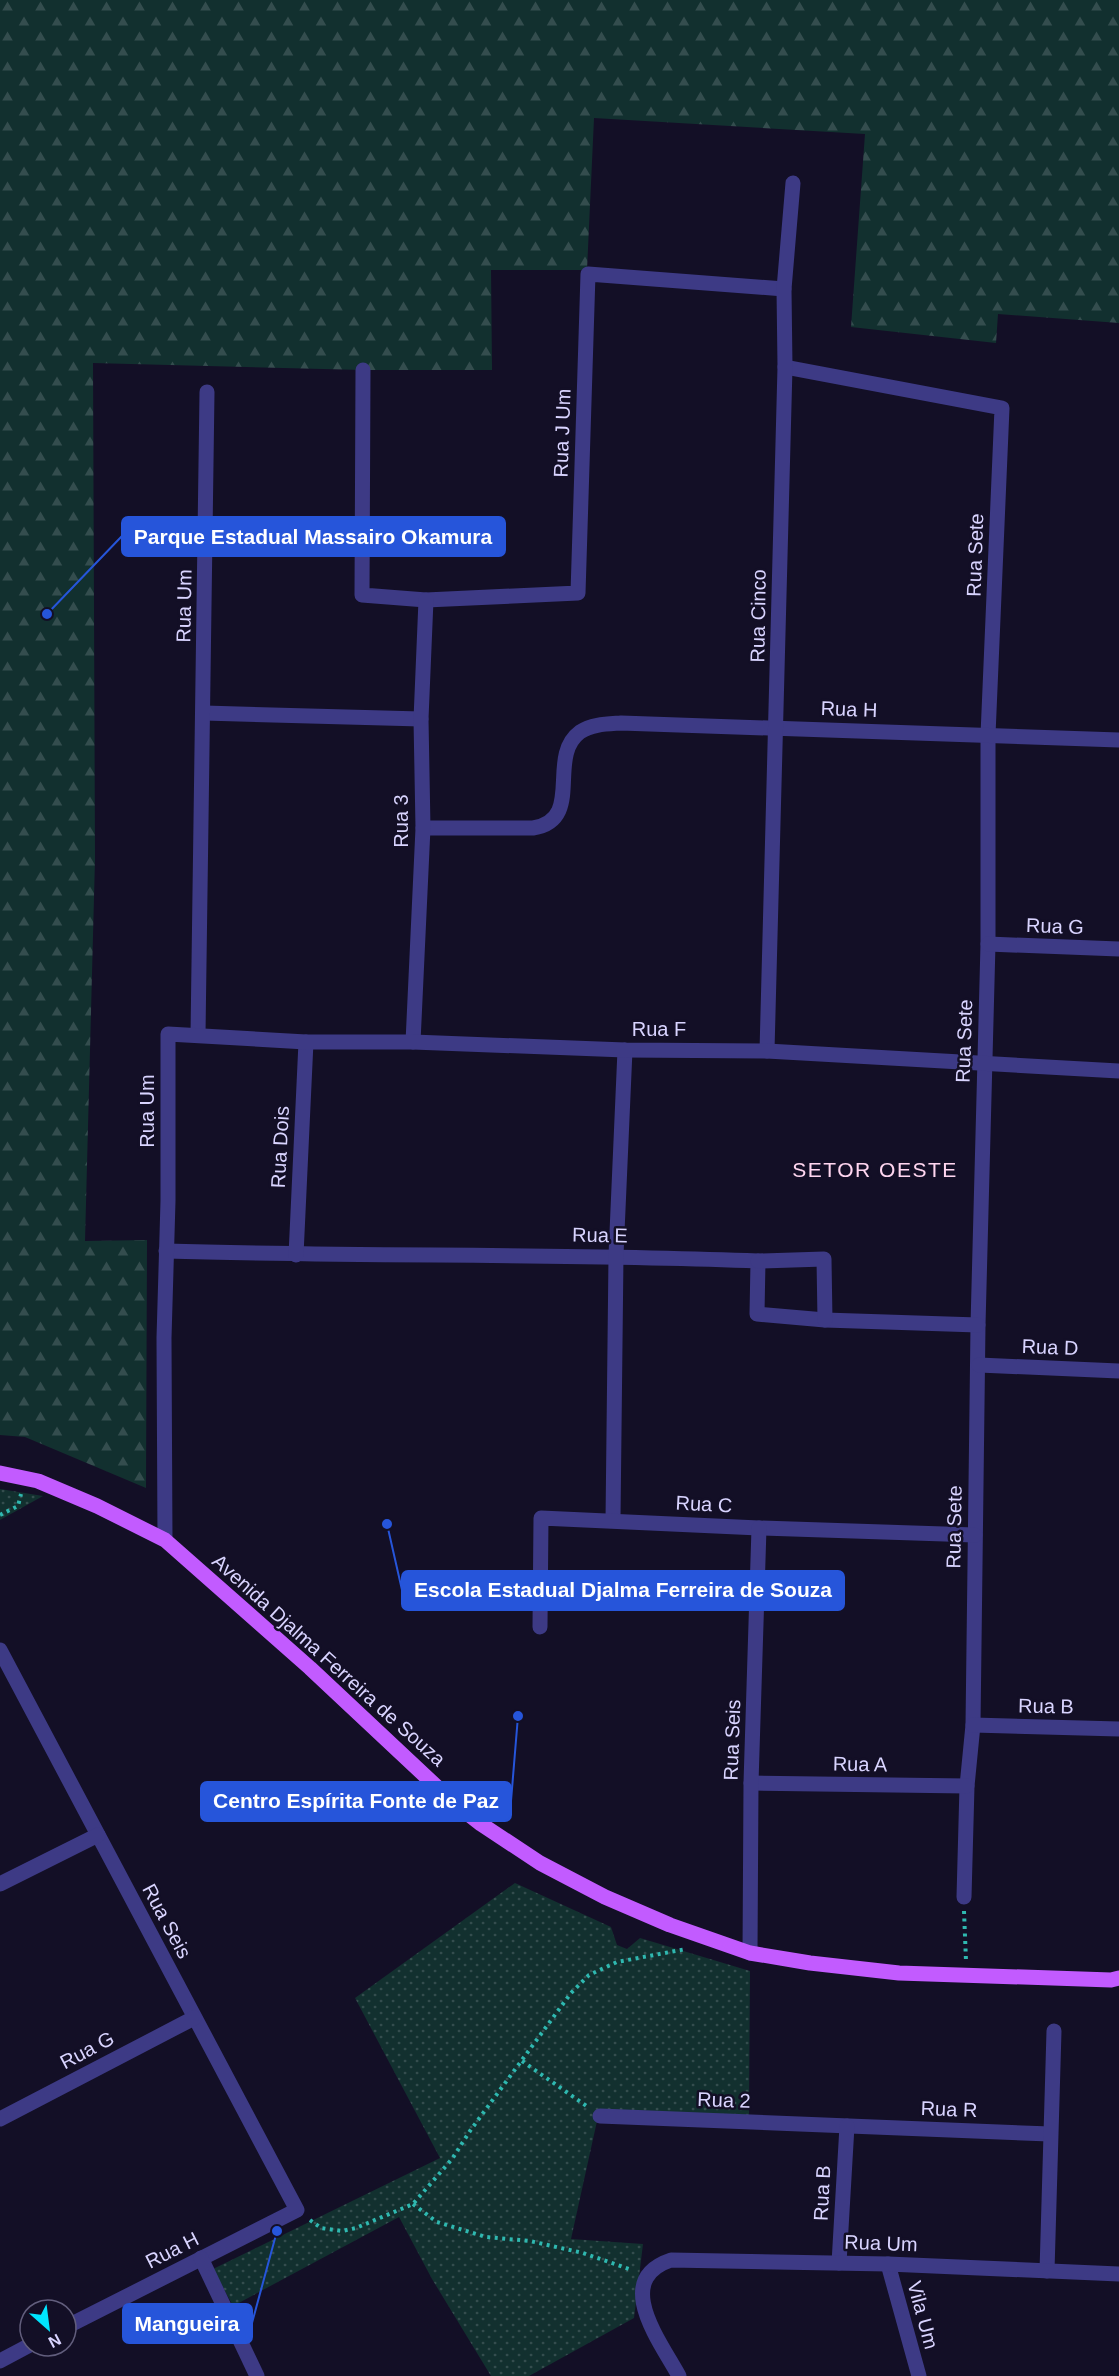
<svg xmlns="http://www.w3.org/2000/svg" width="1119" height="2376" font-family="Helvetica,sans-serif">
	<defs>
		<pattern id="grass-dots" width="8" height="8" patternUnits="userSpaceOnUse" patternTransform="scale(1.5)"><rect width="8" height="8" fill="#12302f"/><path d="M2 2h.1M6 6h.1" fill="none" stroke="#344d4e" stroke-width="1.8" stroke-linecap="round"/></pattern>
		<pattern id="forest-firs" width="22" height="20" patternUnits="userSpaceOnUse" patternTransform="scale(1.5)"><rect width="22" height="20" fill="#12302f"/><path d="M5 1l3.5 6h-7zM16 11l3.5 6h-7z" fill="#344d4e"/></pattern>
	</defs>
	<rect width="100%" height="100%" fill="#130f26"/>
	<!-- grass -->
	<g fill="url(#grass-dots)">
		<path d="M0 1489 43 1496 0 1520Z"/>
		<path d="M515 1883 611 1927 617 1945 627 1949 640 1938 750 1971 749 2115 599 2112 571 2239 643 2244 634 2318 529 2376H491L432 2279 399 2217 233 2306 213 2269 440 2158 355 1998Z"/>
	</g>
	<!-- forest -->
	<path fill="url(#forest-firs)" d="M0 0H1119V323L998 314 996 343 851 327 865 134 594 118 587 270H491L492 370H363L93 363 95 859 85 1241 147 1240 146 1488 25 1437 0 1435Z"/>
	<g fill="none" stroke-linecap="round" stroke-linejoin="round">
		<!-- path -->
		<g stroke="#2fb8b0" stroke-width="4" stroke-dasharray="3 4.5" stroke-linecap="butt">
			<path d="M0 1515 18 1506 21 1494"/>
			<path d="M964 1911 966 1961"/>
			<path d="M522 2061 588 2107"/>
			<path d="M413 2204 437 2222 486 2237 530 2241 583 2253 632 2270"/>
			<path d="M310 2220 321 2228 342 2231 356 2228 413 2204 452 2159 470 2131 571 1993 589 1975 617 1962 686 1949"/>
		</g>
		<!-- minor -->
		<g stroke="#3d3a85" stroke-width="15">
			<path d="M785 367 1002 408 988 735V944L978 1325 973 1725 967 1786 964 1897"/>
			<path d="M363 370 362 595 426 600 578 593 588 274 784 289"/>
			<path d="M204 713 421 719"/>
			<path d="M423 828H533C585 820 546 757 580 732 592 724 607 724 621 723L1119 740"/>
			<path d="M988 944 1119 949"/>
			<path d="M198 1035 207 392"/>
			<path d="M413 1042 423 828 421 719 426 600"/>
			<path d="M767 1051 785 367 784 289 793 183"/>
			<path d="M166 1251C363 1257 561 1253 758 1261L757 1314 825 1320 978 1325"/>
			<path d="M296 1255 306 1042"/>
			<path d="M758 1261 824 1259 825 1320"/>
			<path d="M979 1365 1119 1371"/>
			<path d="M613 1520 616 1255 625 1050"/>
			<path d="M165 1540 164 1338 168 1201V1034L306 1042H413L625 1050 767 1051 1119 1071"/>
			<path d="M540 1627 541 1518 759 1528 975 1535"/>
			<path d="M0 1650 297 2210 66 2327"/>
			<path d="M973 1725 1119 1729"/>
			<path d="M751 1783 967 1786"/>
			<path d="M0 1884 98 1835"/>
			<path d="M750 1953 751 1783 759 1528"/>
			<path d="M600 2116 1050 2134"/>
			<path d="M0 2119 194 2018"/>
			<path d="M201 2258 257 2376"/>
			<path d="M839 2263 847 2126"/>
			<path d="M888 2264 919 2376"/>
			<path d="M1047 2271 1054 2031"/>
			<path d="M0 2361 30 2345"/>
			<path d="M679 2376C660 2341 612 2280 671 2260L888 2264 1119 2274"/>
		</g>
		<!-- major -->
		<path stroke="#c25bff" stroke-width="15" d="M0 1473 38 1481 97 1506 165 1540 310 1668 453 1802 481 1824 540 1863 605 1897 670 1925 750 1953 810 1963 899 1973 1111 1980 1119 1978"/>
	</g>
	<g text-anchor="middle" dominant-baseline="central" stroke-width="5" stroke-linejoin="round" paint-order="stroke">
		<!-- street labels -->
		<g font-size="20" fill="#d9d4ff" stroke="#130f26">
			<text transform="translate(562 433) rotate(-88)">Rua J Um</text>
			<text transform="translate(975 555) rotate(-88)">Rua Sete</text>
			<text transform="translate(184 606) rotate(-89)">Rua Um</text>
			<text transform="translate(758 616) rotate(-89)">Rua Cinco</text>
			<text transform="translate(849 709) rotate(2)">Rua H</text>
			<text transform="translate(401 821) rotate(-90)">Rua 3</text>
			<text transform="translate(1055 926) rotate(2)">Rua G</text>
			<text x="659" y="1029">Rua F</text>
			<text transform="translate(964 1041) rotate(-88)">Rua Sete</text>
			<text transform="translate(147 1111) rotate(-90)">Rua Um</text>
			<text transform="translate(280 1147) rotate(-87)">Rua Dois</text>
			<text transform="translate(600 1235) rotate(1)">Rua E</text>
			<text transform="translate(1050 1347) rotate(2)">Rua D</text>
			<text transform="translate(704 1504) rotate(3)">Rua C</text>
			<text transform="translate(954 1527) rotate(-89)">Rua Sete</text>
			<text transform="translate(329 1660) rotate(42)">Avenida Djalma Ferreira de Souza</text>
			<text transform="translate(1046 1706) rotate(1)">Rua B</text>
			<text transform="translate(732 1740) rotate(-88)">Rua Seis</text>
			<text transform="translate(860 1764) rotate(1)">Rua A</text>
			<text transform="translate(167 1921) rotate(62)">Rua Seis</text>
			<text transform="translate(87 2050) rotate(-28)">Rua G</text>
			<text transform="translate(724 2100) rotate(2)">Rua 2</text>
			<text transform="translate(949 2109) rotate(2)">Rua R</text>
			<text transform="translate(822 2193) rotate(-87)">Rua B</text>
			<text transform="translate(881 2243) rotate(2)">Rua Um</text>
			<text transform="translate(172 2250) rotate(-27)">Rua H</text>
			<text transform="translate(923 2315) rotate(75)">Vila Um</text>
		</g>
		<!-- neighbourhood labels -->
		<g font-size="21" letter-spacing="1.5" fill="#ffd6f0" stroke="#130f26">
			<text x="875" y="1169">SETOR OESTE</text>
		</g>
	</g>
	<!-- callouts -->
	<path fill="none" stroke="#2655da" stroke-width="2" d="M47 614L122 536M387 1524L402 1590M518 1716L511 1801M277 2231L252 2323"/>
	<g fill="#2655da" stroke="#130f26" stroke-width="2">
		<circle cx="47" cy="614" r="6"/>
		<circle cx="387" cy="1524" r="6"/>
		<circle cx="518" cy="1716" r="6"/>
		<circle cx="277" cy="2231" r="6"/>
	</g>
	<g fill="#2655da" stroke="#2655da" stroke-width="2">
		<rect x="122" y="517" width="383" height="39" rx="6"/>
		<rect x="402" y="1571" width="442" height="39" rx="6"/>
		<rect x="201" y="1782" width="310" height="39" rx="6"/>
		<rect x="123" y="2304" width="129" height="39" rx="6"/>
	</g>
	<g font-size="21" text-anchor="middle" font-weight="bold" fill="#fff">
		<text x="313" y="544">Parque Estadual Massairo Okamura</text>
		<text x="623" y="1597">Escola Estadual Djalma Ferreira de Souza</text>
		<text x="356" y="1808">Centro Espírita Fonte de Paz</text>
		<text x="187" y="2331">Mangueira</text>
	</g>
	<!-- north arrow -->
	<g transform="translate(48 2328) rotate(152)"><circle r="28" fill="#130f26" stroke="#625e7d" stroke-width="1.5"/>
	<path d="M0-4.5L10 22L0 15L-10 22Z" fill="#00e5ff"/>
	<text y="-9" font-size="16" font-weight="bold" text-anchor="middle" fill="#d9d4ff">N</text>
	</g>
</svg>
